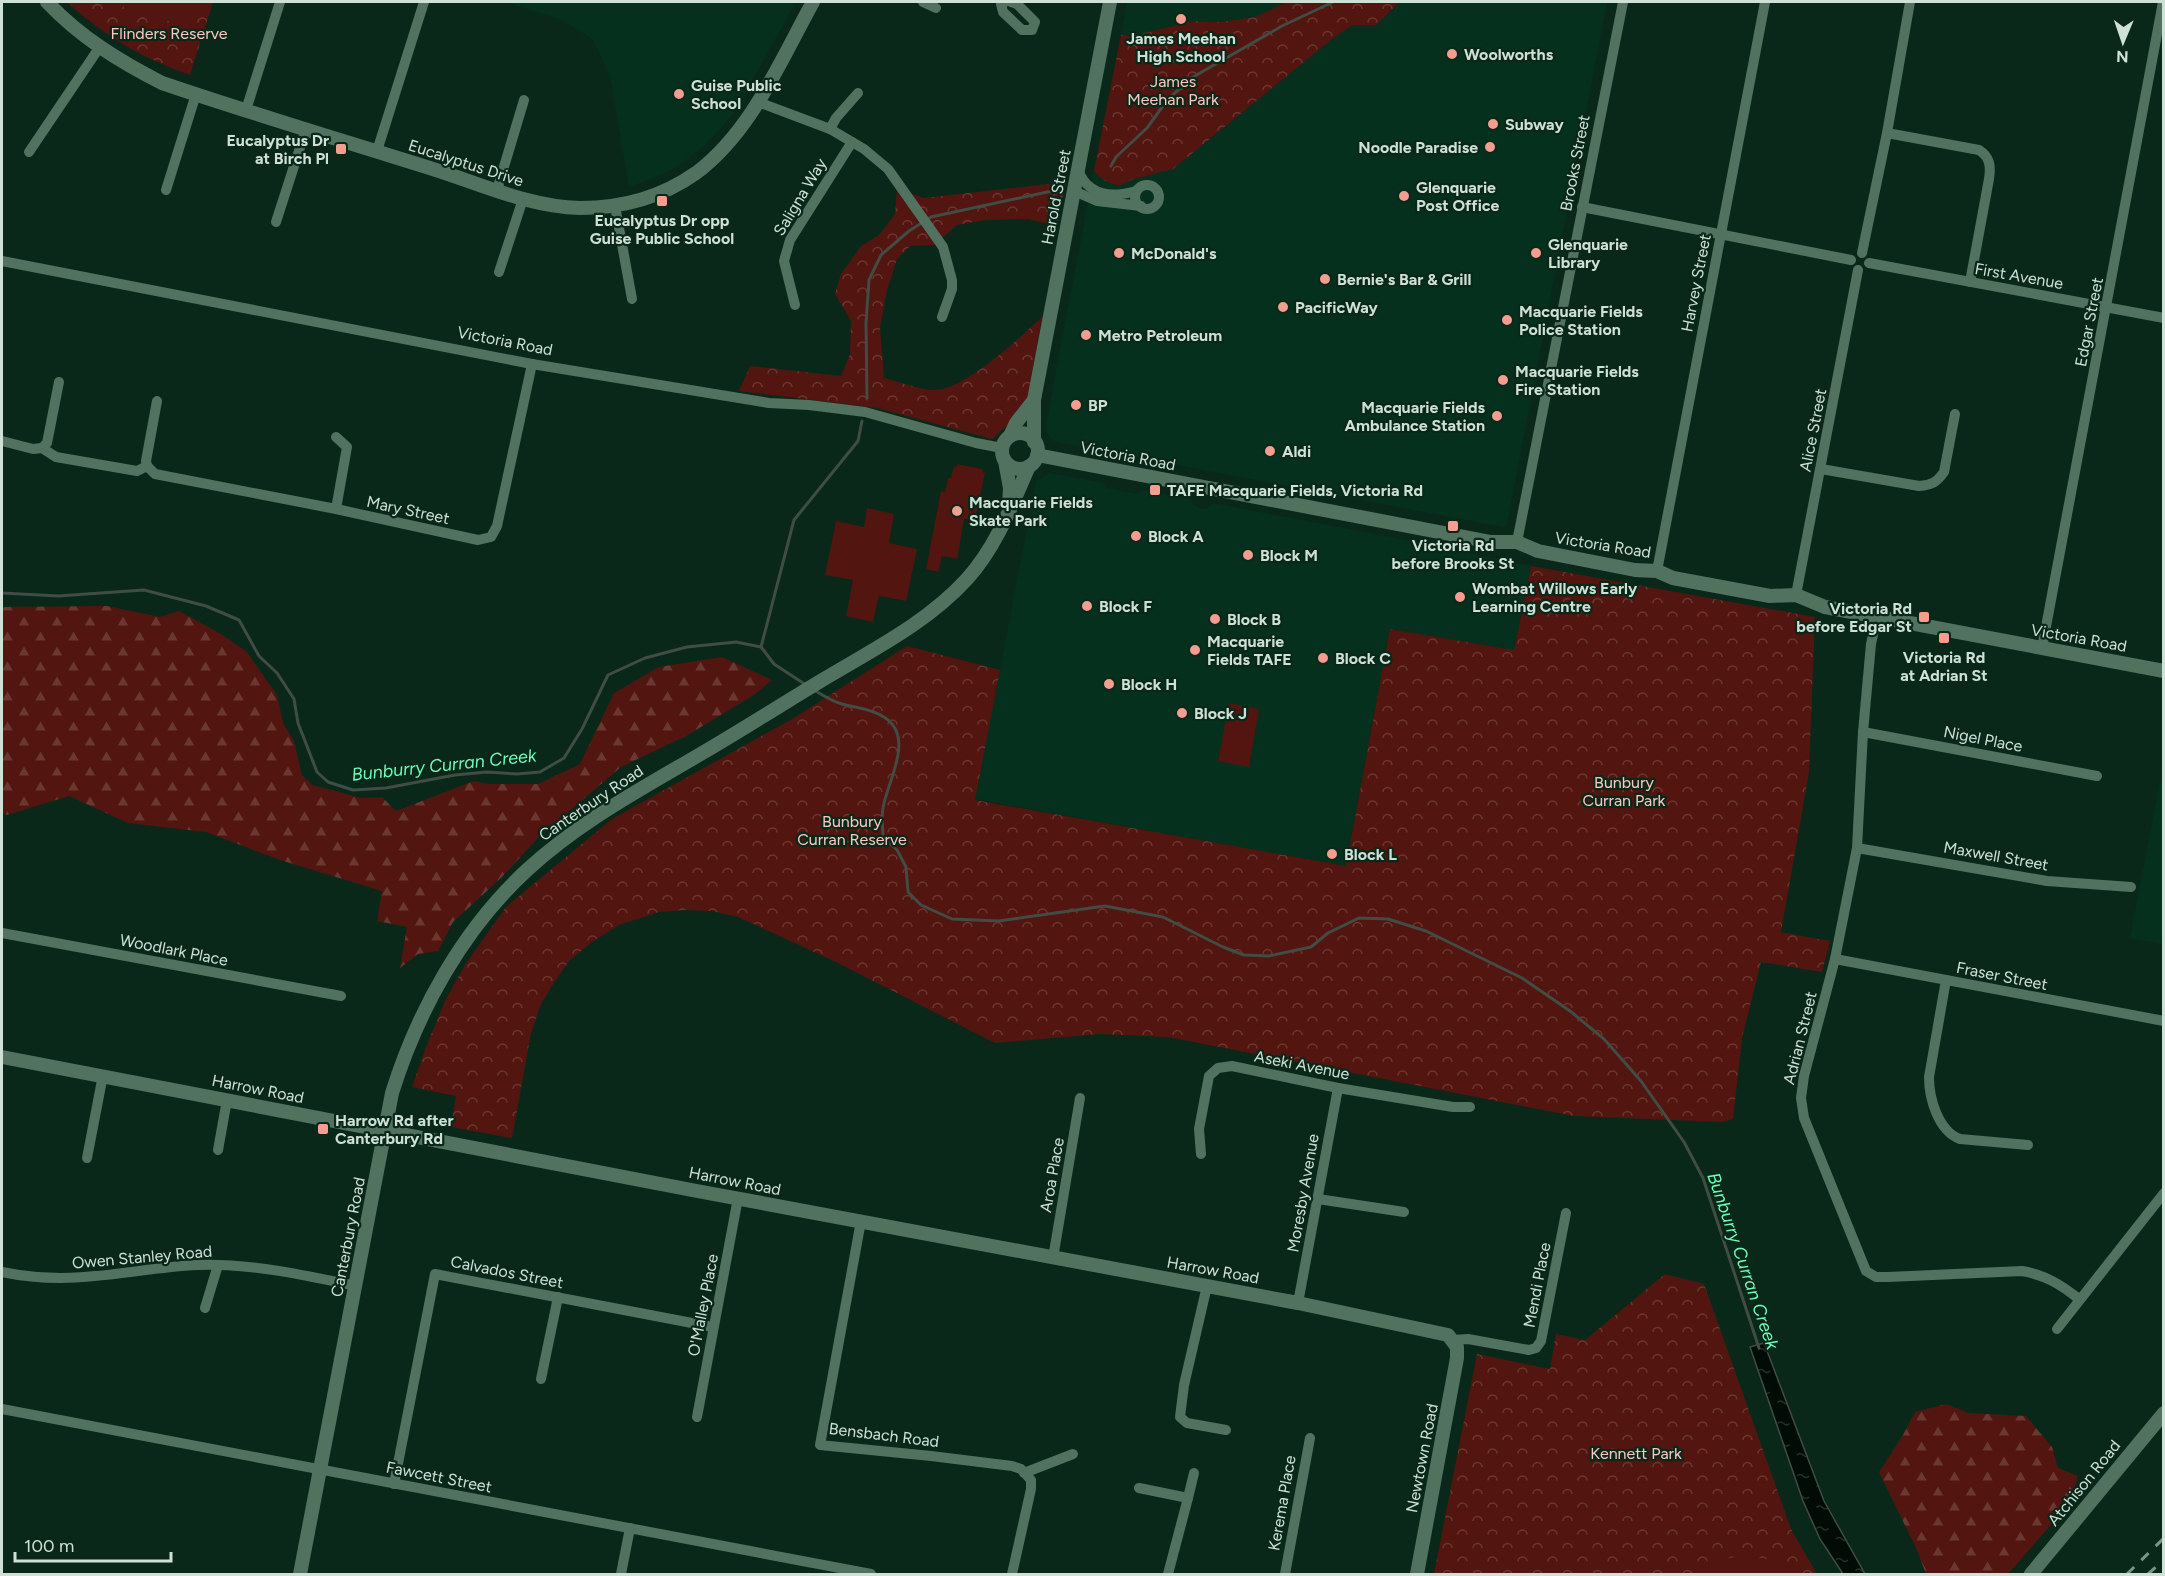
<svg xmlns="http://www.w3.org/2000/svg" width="2165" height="1576" font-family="Figtree,sans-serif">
	<defs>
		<pattern id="forest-firs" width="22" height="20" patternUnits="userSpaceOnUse" patternTransform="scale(1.5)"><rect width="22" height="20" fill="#52150f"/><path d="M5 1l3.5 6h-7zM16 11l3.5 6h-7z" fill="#6a3731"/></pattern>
		<pattern id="park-crowns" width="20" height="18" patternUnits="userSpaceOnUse" patternTransform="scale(1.5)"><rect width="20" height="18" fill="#52150f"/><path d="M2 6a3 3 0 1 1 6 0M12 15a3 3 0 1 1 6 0" fill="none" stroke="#6a3731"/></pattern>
		<pattern id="water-ripples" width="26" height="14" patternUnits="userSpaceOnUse" patternTransform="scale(1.5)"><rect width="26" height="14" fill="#020c06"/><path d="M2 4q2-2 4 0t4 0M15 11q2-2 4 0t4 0" fill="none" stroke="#262f2a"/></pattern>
	</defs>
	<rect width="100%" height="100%" fill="#09281a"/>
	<!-- built -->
	<g fill="#06301e">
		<path d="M505 2H796L734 113 720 129 705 145 675 168 651 179 629 187 610 76 593 40 563 20Z"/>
		<path d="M1127 2H1287L1255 17 1220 22 1193 21 1132 36 1121 35Z"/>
		<path d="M1400 2H1607L1507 524 1503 527 1057 442 1051 439 1046 431V424L1094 171 1098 176 1119 186 1131 180 1173 169 1331 40 1352 25H1376Z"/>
		<path d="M1049 473 1104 483 1106 488 1137 494 1142 490 1190 499 1194 505 1201 509 1208 508 1213 503 1406 540 1531 566 1514 650 1390 629 1346 866 975 799 1036 482Z"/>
		<path d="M2163 766V944L2130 938Z"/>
	</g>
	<!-- forest -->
	<g fill="url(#forest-firs)">
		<path d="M107 606 160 617 179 611 221 634 247 652 277 695 283 723 294 741 302 775 313 785 361 798 382 797 396 811 474 781 489 784H538L580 764 614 693 659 667 722 657 772 680 754 695 686 736 621 767 538 838 501 878 453 922 438 951 418 954 400 968 407 927 377 921 382 891 280 860 206 832 128 823 69 796 7 815 2 813V607Z"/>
		<path d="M1946 1404 1969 1413 2026 1416 2052 1447 2058 1468 2078 1476 2071 1502 2008 1574H1926L1916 1548 1879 1472 1903 1435 1915 1412Z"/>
	</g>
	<!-- park -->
	<g fill="url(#park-crowns)">
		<path d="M67 2H213L190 75C140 57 106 37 67 2Z"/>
		<path d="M1287 2H1400L1376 25H1352L1331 40 1173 169 1131 180 1119 186C1109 183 1101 180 1094 171L1121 35 1132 36 1193 21 1220 22 1255 17Z"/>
		<path d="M1066 182 1057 226 1028 219 985 220 957 225 934 245 910 246 897 259 887 290 880 328 884 378C896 381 924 391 935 390 967 388 1018 339 1042 317L1026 409 992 439 877 408 739 391 750 366 841 376 850 354 851 321 835 294 841 274 861 246 879 235 895 214 897 189 924 198Z"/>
		<path d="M1531 566 1815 617 1809 772 1781 932 1830 941 1822 972 1761 962 1742 1038 1733 1119 1722 1122 1574 1116 1168 1037 1100 1034 995 1043 836 962 738 917 712 911 685 910 659 912 619 925 592 942 569 961 555 981 541 1004 531 1033 512 1138 451 1127 456 1096 412 1087 426 1047 445 1001 466 963 506 907 612 819 792 719 907 646 1000 670 975 800 1346 866 1390 629 1514 650Z"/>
		<path d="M1665 1274 1704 1284 1791 1529 1817 1574H1434L1477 1354 1550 1369 1556 1334 1585 1340Z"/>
	</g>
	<!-- garden -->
	<g fill="#52150f">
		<path d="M109 2H196L187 27Z"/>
		<path d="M957 464 983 469 982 472 985 473 975 520 964 519 957 559 942 556 938 572 926 569 941 491 945 492 948 478H951L954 466 957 467Z"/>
		<path d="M867 508 894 514 889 543 917 549 906 601 879 596 873 622 846 616 853 580 825 575 836 521 864 527Z"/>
		<path d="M1229 703 1259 709 1249 767 1218 761Z"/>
		<path d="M1738 1556C1760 1557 1781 1559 1798 1574H1694L1712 1563Z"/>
	</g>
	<!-- water -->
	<path fill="url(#water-ripples)" stroke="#404c44" stroke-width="1.5" d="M1764 1343 1824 1501 1865 1574H1843L1820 1539 1803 1501 1750 1347Z"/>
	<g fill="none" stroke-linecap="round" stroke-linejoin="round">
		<!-- stream -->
		<g stroke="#404c44" stroke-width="3">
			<path d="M1111 166 1116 157 1147 128 1168 99 1193 77 1282 26 1333 2"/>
			<path d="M867 398 866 323 869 280 881 255 909 231 931 217 1052 191"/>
			<path d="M2 593 58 596 144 590 206 606 239 620 259 656 277 673 294 699 298 723 317 772 328 782 353 790 386 788 455 775 487 772 517 774 540 772 564 758 582 729 608 675 645 658 687 647 736 642 761 647 774 664 806 685"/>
			<path d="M761 647 794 520 858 441 862 421"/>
			<path d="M814 690C822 695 830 700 839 703 854 708 870 708 884 717 916 737 887 782 883 808 881 817 883 828 883 837L897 850 906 867 908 892 921 905 952 919 999 921 1105 906 1163 917 1223 947 1244 955 1269 956 1311 947 1328 933 1359 918 1388 919 1426 931 1522 978 1570 1011 1604 1039 1641 1081 1684 1142 1703 1178 1759 1348"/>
		</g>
		<!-- street -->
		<g stroke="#527260" stroke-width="10">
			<path d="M923 2 936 8"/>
			<path d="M1005 2 1001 4 1003 12 1022 30H1032L1035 22 1017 4 1011 2"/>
			<path d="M758 102 830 129 864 149 888 169 943 247 952 280V289L942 317"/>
			<path d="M246 110 280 2"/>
			<path d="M830 129 836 118 858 93"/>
			<path d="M1887 133 1979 150C1990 157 1991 166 1989 179L1970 282"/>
			<path d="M377 151 424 2"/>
			<path d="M29 152 99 48"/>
			<path d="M1078 170C1088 196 1112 198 1136 191"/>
			<circle cx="1147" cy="197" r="12"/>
			<path d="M166 190 196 94"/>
			<path d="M497 190 524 100"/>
			<path d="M1074 191 1097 201 1141 206"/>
			<path d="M615 206 632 299"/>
			<path d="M1582 207 1851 260"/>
			<path d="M276 222 306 129"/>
			<path d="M1862 253 1887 133 1910 2"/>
			<path d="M2 261 532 364 769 403 809 405 865 412 976 443 1002 448"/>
			<path d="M1869 263 2164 318"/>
			<path d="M499 272 523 199"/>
			<path d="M795 305 784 261 790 240 852 142"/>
			<path d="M157 401 146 461 147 466 155 474 336 509 478 540 491 537 497 526 532 364"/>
			<path d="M2 441 33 449 42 448 56 457 137 471 147 466"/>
			<path d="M42 448 47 443 59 382"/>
			<path d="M1821 469 1919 486C1932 485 1937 482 1944 472L1955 414"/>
			<path d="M336 509 347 447 336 437"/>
			<path d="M1517 542 1623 2"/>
			<path d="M1657 571 1765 2"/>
			<path d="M1796 595 1858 270"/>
			<path d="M1877 617 1871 644 1863 732 1857 848 1835 959 1804 1076 1801 1098 1804 1118 1866 1271 1876 1277H1888L2022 1271C2045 1275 2060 1284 2079 1299"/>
			<path d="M2042 648 2163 2"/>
			<path d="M1863 732 2097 776"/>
			<path d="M1857 848 2047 881 2131 887"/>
			<path d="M2 933 341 996"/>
			<path d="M1835 959 2164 1021"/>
			<path d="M1946 980 1929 1077C1929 1098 1938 1131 1960 1139L2028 1145"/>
			<path d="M218 1150 227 1100"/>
			<path d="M1201 1154 1199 1129 1209 1076 1218 1068 1232 1066 1338 1088 1453 1107H1470"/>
			<path d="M87 1158 103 1075"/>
			<path d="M1318 1199 1404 1212"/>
			<path d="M861 1221 820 1445 931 1456 1012 1466 1021 1469 1031 1480V1489L1012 1574"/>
			<path d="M1053 1258 1080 1098"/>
			<path d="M2 1272C21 1276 41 1278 61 1278 106 1278 152 1267 197 1265 250 1263 304 1275 356 1286"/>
			<path d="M1207 1286 1184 1385 1180 1417 1187 1423 1226 1430"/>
			<path d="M1298 1303 1338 1088"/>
			<path d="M205 1308 218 1265"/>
			<path d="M2057 1329 2164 1193"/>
			<path d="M1453 1340 1468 1339 1529 1350 1536 1348 1541 1341 1566 1213"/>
			<path d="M541 1379 558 1297"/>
			<path d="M2 1409 871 1574"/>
			<path d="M697 1417 738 1198"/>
			<path d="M1024 1473 1073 1454"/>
			<path d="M394 1484 435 1274 713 1327"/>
			<path d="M1139 1488 1188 1498 1168 1574"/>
			<path d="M1188 1498 1194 1473"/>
			<path d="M621 1574 630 1528"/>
			<path d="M1285 1574 1310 1438"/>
		</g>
		<!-- secondary -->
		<g stroke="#527260" stroke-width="14">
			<path d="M47 2C80 37 119 61 162 83 253 114 344 141 436 170 483 185 530 207 580 208 621 208 662 197 696 173 752 131 780 61 813 2"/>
			<circle cx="1020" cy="451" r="18"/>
			<path d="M1010 436 1016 423 1034 400"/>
			<path d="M1034 442V400L1110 2"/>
			<path d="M1037 455 1491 542H1517L1538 551 1635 570 1657 571 1673 578 1770 596 1796 595 1825 607 2164 671"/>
			<path d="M1005 461 1010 488 1009 506"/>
			<path d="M2 1057 697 1191 1298 1303 1448 1335 1457 1347V1358L1417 1574"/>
			<path d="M300 1574 392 1093C418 1010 463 929 527 870 580 821 643 788 704 752 743 729 781 705 819 682 870 651 926 624 967 579 996 547 1012 505 1029 466"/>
			<path d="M2031 1574 2164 1413"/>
		</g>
		<!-- rail -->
		<g stroke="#7c9387" stroke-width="3" stroke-dasharray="10 10" stroke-linecap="butt">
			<path d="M2127 1574 2164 1538"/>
			<path d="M2148 1574 2164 1560"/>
		</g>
	</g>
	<!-- markers -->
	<g fill="#f59d8f" stroke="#09281a" stroke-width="2">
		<circle cx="1181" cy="19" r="6"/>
		<circle cx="1452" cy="54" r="6"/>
		<circle cx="679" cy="94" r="6"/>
		<circle cx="1493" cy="124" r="6"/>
		<circle cx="1490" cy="147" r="6"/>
		<rect x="335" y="143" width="12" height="12" rx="3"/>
		<circle cx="1404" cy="196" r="6"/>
		<rect x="656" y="195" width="12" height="12" rx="3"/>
		<circle cx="1119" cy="253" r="6"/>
		<circle cx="1536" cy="253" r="6"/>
		<circle cx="1325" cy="279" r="6"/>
		<circle cx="1283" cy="307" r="6"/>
		<circle cx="1507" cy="320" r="6"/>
		<circle cx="1086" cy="335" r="6"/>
		<circle cx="1503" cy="380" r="6"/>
		<circle cx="1076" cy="405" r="6"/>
		<circle cx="1497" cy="416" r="6"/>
		<circle cx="1270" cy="451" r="6"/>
		<rect x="1149" y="484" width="12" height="12" rx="3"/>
		<circle cx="957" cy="511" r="6"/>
		<rect x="1447" y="520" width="12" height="12" rx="3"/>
		<circle cx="1136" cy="536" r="6"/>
		<circle cx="1248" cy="555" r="6"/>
		<circle cx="1460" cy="597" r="6"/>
		<circle cx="1087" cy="606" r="6"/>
		<rect x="1918" y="611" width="12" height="12" rx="3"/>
		<circle cx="1215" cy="619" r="6"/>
		<rect x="1938" y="632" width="12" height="12" rx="3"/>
		<circle cx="1195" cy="650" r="6"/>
		<circle cx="1323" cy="658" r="6"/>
		<circle cx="1109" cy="684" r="6"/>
		<circle cx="1182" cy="713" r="6"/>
		<circle cx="1332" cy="854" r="6"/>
		<rect x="317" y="1123" width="12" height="12" rx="3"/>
	</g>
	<g text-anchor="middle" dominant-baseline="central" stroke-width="4.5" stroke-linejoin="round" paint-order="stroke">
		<!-- park labels -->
		<g font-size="16" fill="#fdc8c0" stroke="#09281a">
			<text x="169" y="33">Flinders Reserve</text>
			<text x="1173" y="81">James<tspan x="1173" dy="18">Meehan Park</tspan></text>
			<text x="1624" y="782">Bunbury<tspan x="1624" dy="18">Curran Park</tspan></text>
			<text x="852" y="821">Bunbury<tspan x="852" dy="18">Curran Reserve</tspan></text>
			<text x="1636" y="1453">Kennett Park</text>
		</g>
		<!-- poi labels -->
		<g font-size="16" font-weight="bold" fill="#cfe0d6" stroke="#09281a" text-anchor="start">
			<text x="1181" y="38" text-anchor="middle">James Meehan<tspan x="1181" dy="18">High School</tspan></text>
			<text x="1464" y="54">Woolworths</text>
			<text x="691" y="85">Guise Public<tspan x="691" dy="18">School</tspan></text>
			<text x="1505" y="124">Subway</text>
			<text x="329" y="140" text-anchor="end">Eucalyptus Dr<tspan x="329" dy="18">at Birch Pl</tspan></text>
			<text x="1478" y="147" text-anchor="end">Noodle Paradise</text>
			<text x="1416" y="187">Glenquarie<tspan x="1416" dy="18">Post Office</tspan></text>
			<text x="662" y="220" text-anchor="middle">Eucalyptus Dr opp<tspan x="662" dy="18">Guise Public School</tspan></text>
			<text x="1548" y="244">Glenquarie<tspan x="1548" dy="18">Library</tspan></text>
			<text x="1131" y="253">McDonald's</text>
			<text x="1337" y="279">Bernie's Bar &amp; Grill</text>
			<text x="1295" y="307">PacificWay</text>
			<text x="1519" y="311">Macquarie Fields<tspan x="1519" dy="18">Police Station</tspan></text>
			<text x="1098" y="335">Metro Petroleum</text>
			<text x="1515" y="371">Macquarie Fields<tspan x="1515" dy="18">Fire Station</tspan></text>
			<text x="1088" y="405">BP</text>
			<text x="1485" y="407" text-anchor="end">Macquarie Fields<tspan x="1485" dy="18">Ambulance Station</tspan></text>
			<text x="1282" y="451">Aldi</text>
			<text x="1167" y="490">TAFE Macquarie Fields, Victoria Rd</text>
			<text x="969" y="502">Macquarie Fields<tspan x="969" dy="18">Skate Park</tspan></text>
			<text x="1148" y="536">Block A</text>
			<text x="1453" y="545" text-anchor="middle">Victoria Rd<tspan x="1453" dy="18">before Brooks St</tspan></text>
			<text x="1260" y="555">Block M</text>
			<text x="1472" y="588">Wombat Willows Early<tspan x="1472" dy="18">Learning Centre</tspan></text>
			<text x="1099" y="606">Block F</text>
			<text x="1912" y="608" text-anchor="end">Victoria Rd<tspan x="1912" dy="18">before Edgar St</tspan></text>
			<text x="1227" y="619">Block B</text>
			<text x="1207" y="641">Macquarie<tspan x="1207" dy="18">Fields TAFE</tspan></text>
			<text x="1944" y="657" text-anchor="middle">Victoria Rd<tspan x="1944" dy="18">at Adrian St</tspan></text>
			<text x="1335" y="658">Block C</text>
			<text x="1121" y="684">Block H</text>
			<text x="1194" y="713">Block J</text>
			<text x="1344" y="854">Block L</text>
			<text x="335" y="1120">Harrow Rd after<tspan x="335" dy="18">Canterbury Rd</tspan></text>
		</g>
		<!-- street labels -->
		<g font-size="16" fill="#cfe0d6" stroke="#09281a">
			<text transform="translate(466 163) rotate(18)">Eucalyptus Drive</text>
			<text transform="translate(1575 163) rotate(-79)">Brooks Street</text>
			<text transform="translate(800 197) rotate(-59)">Saligna Way</text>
			<text transform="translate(1056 197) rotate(-79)">Harold Street</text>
			<text transform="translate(2019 276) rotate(10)">First Avenue</text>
			<text transform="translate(1696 283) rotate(-79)">Harvey Street</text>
			<text transform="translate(2089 322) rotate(-79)">Edgar Street</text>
			<text transform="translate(505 341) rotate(11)">Victoria Road</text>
			<text transform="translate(1813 430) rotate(-79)">Alice Street</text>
			<text transform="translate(1128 456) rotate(11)">Victoria Road</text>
			<text transform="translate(408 510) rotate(12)">Mary Street</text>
			<text transform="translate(1603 545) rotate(9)">Victoria Road</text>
			<text transform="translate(2079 638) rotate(10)">Victoria Road</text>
			<text transform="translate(1983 739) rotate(11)">Nigel Place</text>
			<text transform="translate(591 803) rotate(-34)">Canterbury Road</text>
			<text transform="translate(1996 856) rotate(10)">Maxwell Street</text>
			<text transform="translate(174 950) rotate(11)">Woodlark Place</text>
			<text transform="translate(2002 976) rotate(11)">Fraser Street</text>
			<text transform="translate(1800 1038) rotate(-76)">Adrian Street</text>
			<text transform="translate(1302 1065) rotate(11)">Aseki Avenue</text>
			<text transform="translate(258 1089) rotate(11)">Harrow Road</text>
			<text transform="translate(1052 1175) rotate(-80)">Aroa Place</text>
			<text transform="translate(735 1181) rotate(11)">Harrow Road</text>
			<text transform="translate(1303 1193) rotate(-80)">Moresby Avenue</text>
			<text transform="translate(348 1237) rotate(-79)">Canterbury Road</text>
			<text transform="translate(142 1257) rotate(-5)">Owen Stanley Road</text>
			<text transform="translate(1213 1270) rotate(10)">Harrow Road</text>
			<text transform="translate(507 1272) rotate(11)">Calvados Street</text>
			<text transform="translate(1537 1285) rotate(-79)">Mendi Place</text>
			<text transform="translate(703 1305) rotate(-79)">O'Malley Place</text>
			<text transform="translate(884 1435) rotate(7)">Bensbach Road</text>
			<text transform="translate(1422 1458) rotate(-79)">Newtown Road</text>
			<text transform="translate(439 1477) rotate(11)">Fawcett Street</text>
			<text transform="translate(2084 1483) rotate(-51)">Atchison Road</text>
			<text transform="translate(1282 1503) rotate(-80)">Kerema Place</text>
		</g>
		<!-- water labels -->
		<g font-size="18" font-style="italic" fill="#70fab7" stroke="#09281a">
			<text transform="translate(444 765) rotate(-6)">Bunburry Curran Creek</text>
			<text transform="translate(1743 1261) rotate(71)">Bunburry Curran Creek</text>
		</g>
	</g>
	<!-- border -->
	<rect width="2165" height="1576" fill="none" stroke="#cfe0d6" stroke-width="6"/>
	<!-- north arrow -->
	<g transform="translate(2123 42) rotate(182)" stroke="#09281a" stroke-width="4.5" paint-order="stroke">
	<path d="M0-4.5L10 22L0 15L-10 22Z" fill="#cfe0d6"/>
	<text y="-9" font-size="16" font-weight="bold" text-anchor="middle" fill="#cfe0d6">N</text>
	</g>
	<!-- scale -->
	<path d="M15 1552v9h156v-9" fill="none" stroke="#cfe0d6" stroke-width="3"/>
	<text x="24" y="1552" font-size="18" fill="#cfe0d6" stroke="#09281a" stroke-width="4.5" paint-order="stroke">100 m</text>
</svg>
